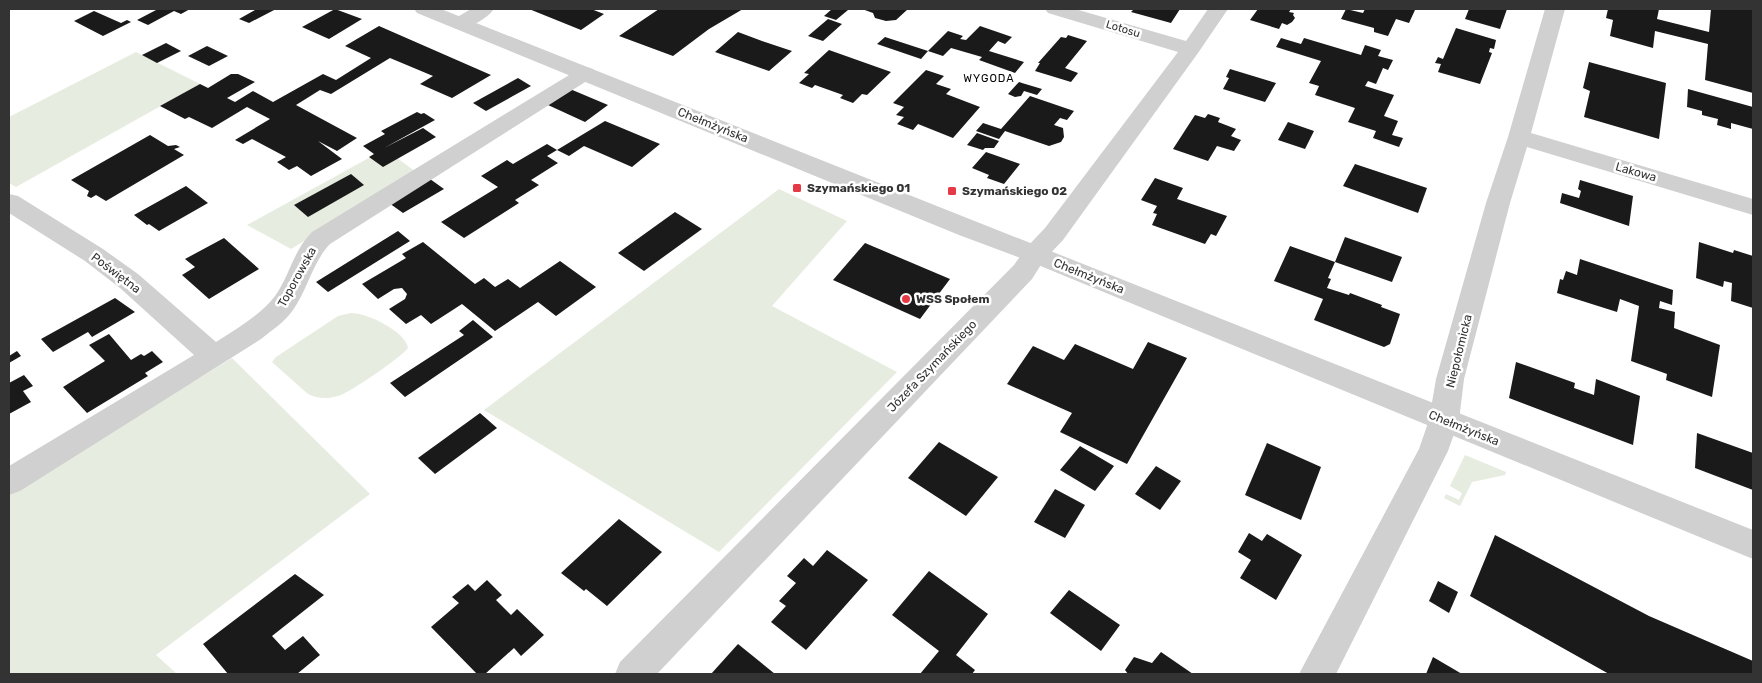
<svg xmlns="http://www.w3.org/2000/svg" width="1762" height="683" font-family="Rubik,sans-serif">
	<rect width="100%" height="100%" fill="#fff"/>
	<!-- green -->
	<g fill="#e6ecdf">
		<path d="M136 52 200 84 16 187 9 183V117Z"/>
		<path d="M385 149 416 172 291 249 247 225Z"/>
		<path d="M779 189 847 221 772 306 897 372 719 552 484 410Z"/>
		<path d="M351 313C367 313 405 331 408 348 400 358 351 392 338 396 328 399 317 399 308 394L272 362 276 357 338 316Z"/>
		<path d="M232 358 370 494 156 655 177 674H9V492L190 378 201 377Z"/>
		<path d="M1465 455 1506 472 1505 475 1472 482 1460 506 1444 498 1446 494 1459 500 1462 493 1450 486Z"/>
	</g>
	<!-- building -->
	<g fill="#1a1a1a">
		<path d="M158 9H190L181 14 174 11 148 25 137 20Z"/>
		<path d="M252 9H276L249 23 239 19 255 10Z"/>
		<path d="M335 9 362 19 329 39 302 27Z"/>
		<path d="M529 9H591L604 14 581 30Z"/>
		<path d="M659 9H743L709 29 673 56 619 36Z"/>
		<path d="M832 9H845L848 10 836 20 824 16Z"/>
		<path d="M862 9H908L896 20 886 21 875 18 873 13Z"/>
		<path d="M1134 9H1180L1171 23 1131 12Z"/>
		<path d="M1258 9H1291L1289 12 1294 13 1293 15 1295 18 1292 22 1287 25 1282 23 1279 29 1250 20Z"/>
		<path d="M1346 9 1363 13 1365 9 1415 10 1409 23 1396 19 1388 36 1374 32V28L1341 19Z"/>
		<path d="M1469 9H1507L1500 29 1465 19Z"/>
		<path d="M1608 9H1659L1657 19 1709 32 1711 9H1753L1752 48 1753 93 1705 80 1708 44 1655 31 1653 48 1610 36 1613 20 1606 18Z"/>
		<path d="M94 11 121 23 127 20 131 22 103 36 74 21Z"/>
		<path d="M828 19 842 24 823 41 808 36Z"/>
		<path d="M379 26 491 75 452 98 420 84 433 76 390 58 331 94 320 90 296 105 357 138 337 151 318 141 342 159 311 176 297 166 289 170 277 162 286 157 252 139 243 144 235 140 270 119 247 107 212 128 189 117 185 119 160 106 200 84 208 88 231 74H238L255 82 227 98 235 102 253 91 273 102 323 74 336 80 371 58 345 46Z"/>
		<path d="M980 26 1012 37 1005 44 998 41 989 51 1024 62 1015 73 979 60 982 57 951 48 943 56 928 51 921 59 877 44 885 37 928 51 948 31 963 36 960 39 966 40Z"/>
		<path d="M1456 28 1496 40 1494 49 1490 48 1489 52 1492 53 1480 84 1438 72 1441 64 1435 63 1438 57 1443 59Z"/>
		<path d="M738 32 765 42 792 51 769 71 715 52Z"/>
		<path d="M1068 35 1087 41 1065 68 1078 73 1071 82 1035 71 1040 63H1038L1061 37 1066 38Z"/>
		<path d="M1281 38 1301 44 1304 38 1361 55 1365 45 1381 50 1378 56 1393 60 1388 70 1383 68 1376 84 1368 81 1365 86 1394 95 1384 116 1398 121 1392 135 1403 138 1399 147 1373 138 1376 131 1348 122 1355 108 1315 95 1319 86 1309 83 1321 61 1276 47Z"/>
		<path d="M166 43 181 51 157 63 142 55Z"/>
		<path d="M207 46 228 56 209 66 188 56Z"/>
		<path d="M829 50 891 72 867 95 862 94 853 103 840 98 843 95 815 85 812 88 799 83 809 74 804 73Z"/>
		<path d="M1589 62 1666 83 1659 139 1584 117 1590 91 1583 88Z"/>
		<path d="M1230 69 1276 83 1265 102 1223 89 1229 78 1226 77Z"/>
		<path d="M926 70 944 76 936 84 951 89 946 94 980 107 953 138 918 124 913 130 897 124 904 117 896 115 904 107 893 103Z"/>
		<path d="M518 78 531 86 486 111 473 103Z"/>
		<path d="M1019 82 1022 83 1042 89 1037 95 1024 91 1021 96 1015 97 1008 94Z"/>
		<path d="M570 89 608 105 585 122 548 105Z"/>
		<path d="M1688 89 1753 107V129L1731 123V129L1717 125 1718 119 1702 115V111L1687 107Z"/>
		<path d="M1030 96 1074 111 1067 120 1060 118 1054 125 1063 128 1064 137 1061 142 1049 146 1005 131 999 139 976 131 983 123 1001 129Z"/>
		<path d="M417 112 421 114 424 113 435 120 384 148 423 128 436 137 383 167 369 157 374 154 363 146 385 134 381 131Z"/>
		<path d="M1208 114 1220 118 1218 122 1236 129 1231 136 1241 140 1234 151 1217 146 1208 161 1173 149 1195 115 1205 118Z"/>
		<path d="M605 121 660 144 632 167 584 146 569 156 557 150 547 156 558 163 531 180 539 185 515 200 519 203 464 238 441 222 498 187 481 176 507 160 513 164 547 144 557 150Z"/>
		<path d="M1288 122 1314 131 1305 149 1278 140Z"/>
		<path d="M977 133 999 141 994 148H985L983 150 967 145Z"/>
		<path d="M150 135 168 146 176 145 180 147 174 149 184 155 106 201 96 195 91 198 87 196 89 191 71 180Z"/>
		<path d="M986 152 1020 164 1004 184 987 178 989 175 972 168Z"/>
		<path d="M1355 164 1427 188 1418 213 1343 186Z"/>
		<path d="M351 174 364 185 308 217 294 205Z"/>
		<path d="M1155 178 1183 188 1177 199 1227 216 1216 236 1211 234 1205 244 1152 225 1157 214 1153 213 1157 206 1141 200Z"/>
		<path d="M430 179 444 189 403 213 389 203Z"/>
		<path d="M1580 180 1633 196 1629 226 1560 203 1562 193 1579 198 1581 191 1578 189Z"/>
		<path d="M186 186 208 203 159 231 149 224 147 225 134 215Z"/>
		<path d="M675 212 702 229 644 271 618 253Z"/>
		<path d="M398 231 410 241 328 292 316 282Z"/>
		<path d="M1345 237 1402 257 1392 282 1335 262Z"/>
		<path d="M224 238 259 269 209 299 182 275 195 267 185 259Z"/>
		<path d="M423 242 475 284 484 278 495 287 508 279 520 288 560 261 596 287 556 316 538 302 495 331 462 304 431 324 421 315 406 324 389 309 405 299 407 294 402 288 394 289 378 299 362 284 406 258 402 254Z"/>
		<path d="M1699 242 1733 253 1734 250 1753 256V308L1731 301 1732 283 1724 281 1723 287 1696 278Z"/>
		<path d="M865 243 950 279 920 319 833 280Z"/>
		<path d="M1290 246 1335 262 1328 278 1331 279 1327 288 1349 295 1350 293 1382 305 1381 307 1400 314 1390 344 1384 347 1314 320 1323 299 1274 281Z"/>
		<path d="M1580 259 1673 290 1672 305 1660 301 1659 308 1675 312 1674 328 1720 345 1712 397 1666 380 1667 374 1631 361 1639 306 1620 299 1617 312 1557 293 1560 279 1563 280 1566 271 1577 275Z"/>
		<path d="M115 298 135 312 92 337 88 332 53 352 41 339Z"/>
		<path d="M473 320 493 337 405 397 390 383 464 335 459 331Z"/>
		<path d="M109 334 131 360 141 354 144 356 152 351 163 362 145 373 148 376 87 413 63 387 105 361 89 345Z"/>
		<path d="M1148 342 1187 358 1127 464 1060 432 1072 413 1007 384 1033 346 1064 360 1075 344 1133 369Z"/>
		<path d="M17 351 21 356 9 363V356Z"/>
		<path d="M1516 362 1575 383 1574 388 1594 395 1596 379 1640 396 1633 445 1509 398Z"/>
		<path d="M24 375 33 386 23 391 31 402 9 414V383Z"/>
		<path d="M480 413 497 428 435 474 418 458Z"/>
		<path d="M1697 433 1753 453V490L1695 468Z"/>
		<path d="M939 442 998 477 966 516 908 478Z"/>
		<path d="M1267 443 1321 467 1301 520 1245 495Z"/>
		<path d="M1080 446 1114 466 1095 491 1060 470Z"/>
		<path d="M1156 466 1181 481 1160 510 1135 494Z"/>
		<path d="M1055 489 1085 505 1065 538 1034 522Z"/>
		<path d="M619 519 662 552 607 606 586 589 584 591 561 573Z"/>
		<path d="M1249 533 1262 541 1267 534 1302 555 1276 600 1240 578 1251 560 1238 552Z"/>
		<path d="M1495 535 1649 616 1753 661V674H1609L1470 596Z"/>
		<path d="M827 550 868 580 806 650 771 622 786 606 779 601 796 583 787 576 804 558 813 566Z"/>
		<path d="M929 571 988 614 956 655 975 670 972 674H920L939 651 892 615Z"/>
		<path d="M295 574 324 595 272 636 285 650 303 636 320 655 297 674H228L203 644Z"/>
		<path d="M487 580 502 595 496 600 511 615 517 609 544 635 521 656 514 648 485 674H477L431 627 459 603 452 597 468 584 475 591Z"/>
		<path d="M1438 581 1458 592 1449 613 1429 601Z"/>
		<path d="M1069 590 1120 625 1101 651 1050 613Z"/>
		<path d="M738 644 775 674H711Z"/>
		<path d="M1161 652 1193 674H1128L1125 670 1134 657 1152 663Z"/>
		<path d="M1433 657 1462 674H1426Z"/>
	</g>
	<g fill="none" stroke-linecap="round" stroke-linejoin="round">
		<!-- minor -->
		<g fill="#d0d0d0" fill-rule="evenodd">
			<path d="M471 9H494C486 20 467 30 454 27L451 23 454 19Z"/>
			<path d="M1045 9H1075L1186 41 1208 9H1228L1198 53 1063 240 1044 260 1032 279 657 674H615L620 662 1014 265 1026 248 1045 228 1178 52 1048 13Z"/>
			<path d="M1545 9H1565L1531 133 1753 199V215L1527 147 1510 203 1464 379 1459 420 1448 451 1336 674H1299L1419 449 1429 420 1436 379 1486 203 1508 137Z"/>
			<path d="M586 67 593 69 597 73 593 77 330 244C312 263 308 289 293 310 285 322 272 330 261 339L20 491 9 495V466L194 355 120 288 85 261 9 213V194L18 196 103 249 138 274 216 342C236 329 261 315 275 296 290 275 293 251 312 232L579 69Z"/>
		</g>
		<!-- tertiary -->
		<path fill="#d0d0d0" fill-rule="evenodd" d="M414 9H441L1753 530V559L1026 260 959 235 417 13Z"/>
	</g>
	<!-- markers -->
	<g fill="#e63946" stroke="#fff" stroke-width="2">
		<rect x="792" y="183" width="10" height="10" rx="2.5"/>
		<rect x="947" y="186" width="10" height="10" rx="2.5"/>
		<circle cx="906" cy="299" r="5"/>
	</g>
	<g text-anchor="middle" dominant-baseline="central" stroke-width="5" stroke-linejoin="round" paint-order="stroke">
		<!-- far-street labels -->
		<g font-size="11" fill="#333" stroke="#fff">
			<text transform="translate(1123 29) rotate(17)">Lotosu</text>
		</g>
		<!-- far-neighbourhood labels -->
		<g font-size="11" letter-spacing="1" fill="#000" stroke="#fff">
			<text x="989" y="78">WYGODA</text>
		</g>
		<!-- street labels -->
		<g font-size="12" fill="#333" stroke="#fff">
			<text transform="translate(713 125) rotate(22)">Chełmżyńska</text>
			<text transform="translate(1636 172) rotate(16)">Lakowa</text>
			<text transform="translate(116 273) rotate(37)">Poświętna</text>
			<text transform="translate(1089 276) rotate(22)">Chełmżyńska</text>
			<text transform="translate(297 277) rotate(-61)">Toporowska</text>
			<text transform="translate(1459 351) rotate(-76)">Niepołomicka</text>
			<text transform="translate(932 366) rotate(-46)">Józefa Szymańskiego</text>
			<text transform="translate(1464 428) rotate(22)">Chełmżyńska</text>
		</g>
		<!-- poi labels -->
		<g font-size="12" font-weight="bold" fill="#333" stroke="#fff" text-anchor="start">
			<text x="807" y="188">Szymańskiego 01</text>
			<text x="962" y="191">Szymańskiego 02</text>
			<text x="916" y="299">WSS Społem</text>
		</g>
	</g>
	<!-- border -->
	<rect width="1762" height="683" fill="none" stroke="#333333" stroke-width="20"/>
</svg>
